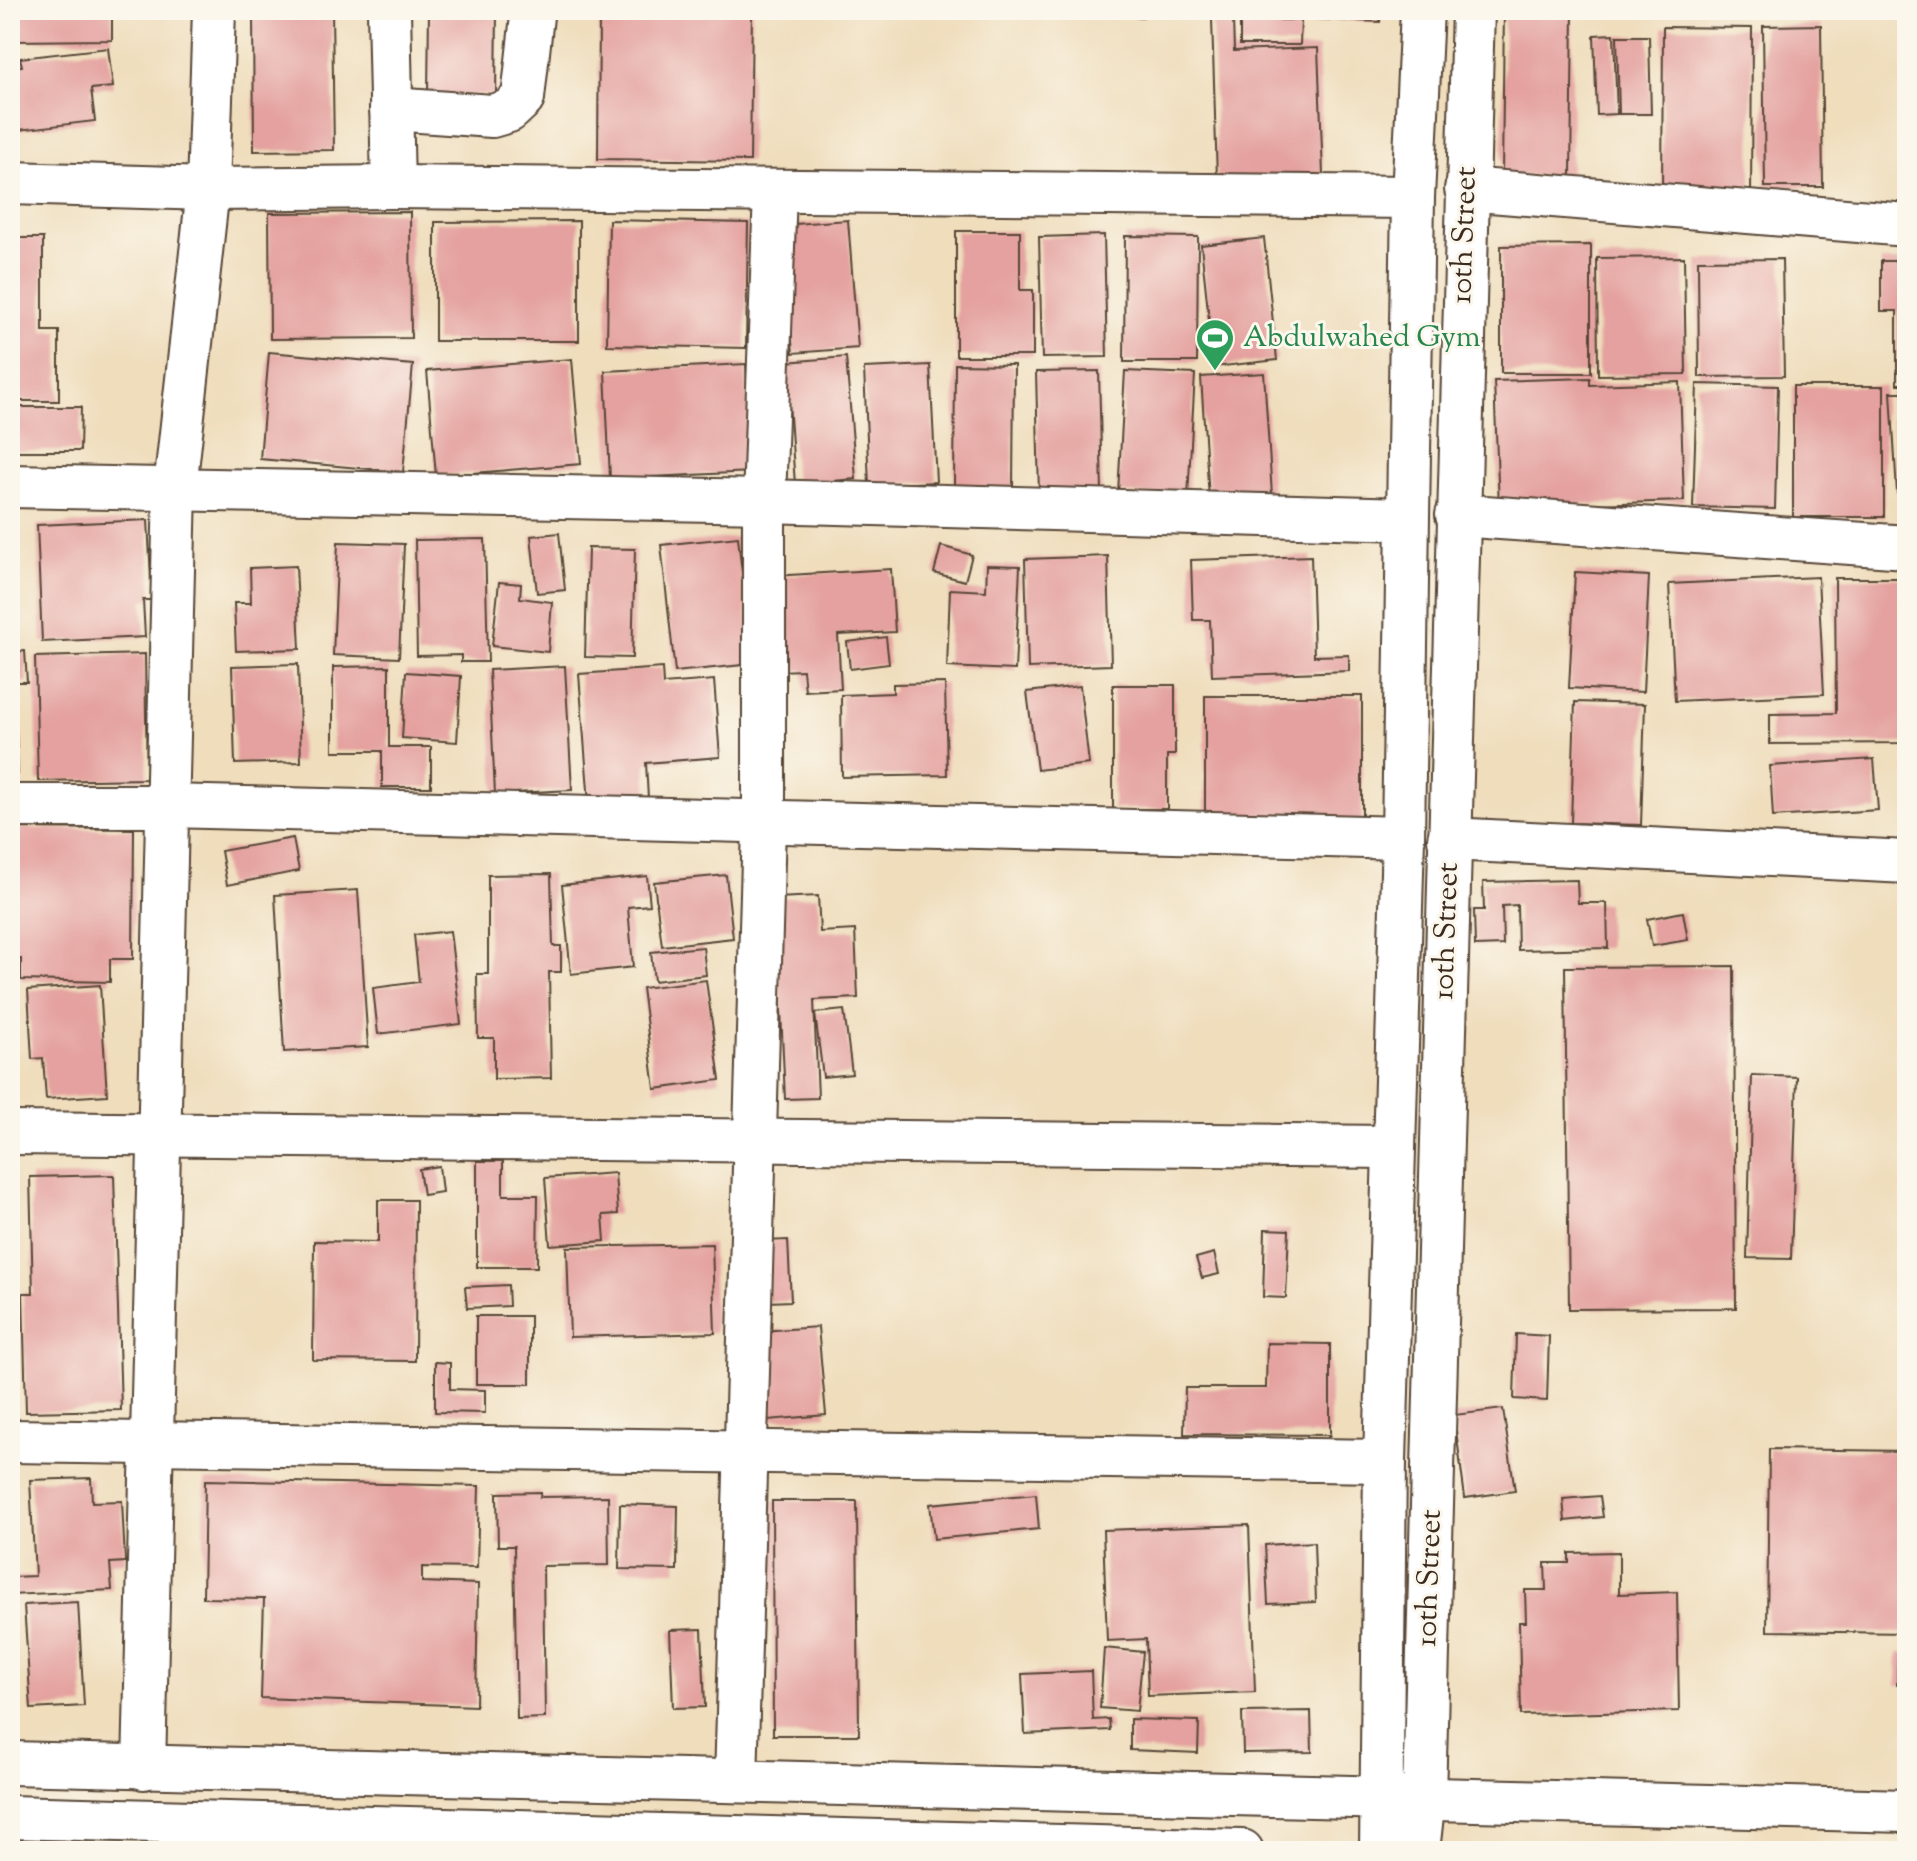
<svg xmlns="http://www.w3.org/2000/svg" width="1917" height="1861" font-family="'Sorts Mill Goudy',serif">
	<rect width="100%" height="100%" fill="#fbf7ec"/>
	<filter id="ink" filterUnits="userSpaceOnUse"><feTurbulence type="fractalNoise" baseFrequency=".0125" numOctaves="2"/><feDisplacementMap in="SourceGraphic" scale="16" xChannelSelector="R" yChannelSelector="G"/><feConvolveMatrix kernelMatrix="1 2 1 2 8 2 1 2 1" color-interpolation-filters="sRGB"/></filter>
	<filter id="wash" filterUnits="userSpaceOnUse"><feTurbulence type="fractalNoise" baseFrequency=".006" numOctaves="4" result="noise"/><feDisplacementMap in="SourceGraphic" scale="32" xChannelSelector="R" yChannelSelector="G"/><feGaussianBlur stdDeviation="1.8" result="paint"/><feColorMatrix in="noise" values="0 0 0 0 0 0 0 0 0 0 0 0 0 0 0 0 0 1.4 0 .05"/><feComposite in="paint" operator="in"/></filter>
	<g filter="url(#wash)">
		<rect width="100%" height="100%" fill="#efddbc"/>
		<g id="blocks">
			<!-- building -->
			<g fill="#e4a19f">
				<path d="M10 10H112V40L10 41Z"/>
				<path d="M253 10H332L334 150 254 151Z"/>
				<path d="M429 10H497L496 95H428Z"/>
				<path d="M599 10H752L750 161 598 159Z"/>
				<path d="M959 10H1143V17L959 13Z"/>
				<path d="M1290 10H1381L1380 22 1290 18Z"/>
				<path d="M1504 10H1573L1571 176 1502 175Z"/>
				<rect x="1757" y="10" width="52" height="3"/>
				<path d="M1233 18 1234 51 1318 48 1323 175 1217 179 1212 19Z"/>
				<path d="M1240 20H1301L1300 45H1240Z"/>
				<path d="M1821 25 1823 187H1765L1763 26Z"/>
				<path d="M1663 27 1752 28 1751 199 1662 198Z"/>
				<path d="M1614 34 1617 114 1597 115 1594 35Z"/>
				<path d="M1617 36H1649L1651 114H1619Z"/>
				<path d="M108 48 113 87 91 89 95 121 19 130 13 67 22 66 20 58Z"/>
				<path d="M410 212 411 338 270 339 269 213Z"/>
				<path d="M609 220 748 223 746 348 607 345Z"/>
				<path d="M848 220 858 348 793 353 782 225Z"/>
				<path d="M579 221V341H435V222Z"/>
				<path d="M956 231H1020V290H1033V356H956Z"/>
				<path d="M1104 235 1107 357 1042 358 1039 237Z"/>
				<path d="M1125 236 1198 237 1197 362H1124Z"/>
				<path d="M10 238H43V331H59V401H10Z"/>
				<path d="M1264 238 1277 360 1214 367 1201 245Z"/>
				<path d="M1591 245V373H1501V246Z"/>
				<path d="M1684 257 1686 374 1598 375 1597 258Z"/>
				<path d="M1782 259 1784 376 1699 377 1698 260Z"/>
				<path d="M1881 261H1907V384H1897V311H1881Z"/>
				<path d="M269 352 413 365 403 472 260 459Z"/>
				<path d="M846 357 856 479 795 484 786 362Z"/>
				<path d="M572 359 581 464 436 476 427 371Z"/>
				<path d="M746 364 751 472 610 479 605 371Z"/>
				<path d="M955 364 1014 365 1013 489 954 488Z"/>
				<path d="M930 365 936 482 869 485 864 368Z"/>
				<path d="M1099 371 1102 492 1039 494 1036 372Z"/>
				<path d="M1125 371 1195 374 1188 497 1118 493Z"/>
				<path d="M1264 373 1272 495 1209 499 1201 377Z"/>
				<path d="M1590 378V385L1680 382 1684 501 1499 507 1494 381Z"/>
				<path d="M1697 384 1778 386 1775 509 1693 507Z"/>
				<rect x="1793" y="386" width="91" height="131"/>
				<path d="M1891 392H1907V492L1897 493Z"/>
				<path d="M10 407H81L80 451H10Z"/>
				<path d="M148 520 152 600H143L145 637 42 642 37 525Z"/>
				<path d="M559 533 565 590 537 593 531 536Z"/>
				<path d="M738 537 752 664 675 672 661 545Z"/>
				<path d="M485 539 488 662H461V655L417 656 415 540Z"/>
				<path d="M338 542 404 544 399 658 333 655Z"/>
				<path d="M941 546 972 555 965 581 934 573Z"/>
				<path d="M588 548 635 549 632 658 585 657Z"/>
				<path d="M1108 556 1111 665 1028 668 1025 559Z"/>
				<path d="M1311 556 1314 656 1349 655V671L1212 676 1210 620H1193L1191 560Z"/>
				<path d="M987 565 1020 566 1015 670 947 667 950 589 986 591Z"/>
				<path d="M296 566 300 649 236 651 234 603H251L250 568Z"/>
				<path d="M891 569 895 632 838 635 841 689 805 691 803 670 778 671 772 576Z"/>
				<path d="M1575 572 1649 576 1643 692 1569 688Z"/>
				<path d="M1818 577 1824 694 1675 701 1669 584Z"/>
				<path d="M1835 578H1901V608H1907V743L1770 744V714L1836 713Z"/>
				<path d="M499 582 521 584 520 598 552 602 548 652 492 646Z"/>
				<path d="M886 637 889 664 850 669 847 642Z"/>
				<path d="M25 651 27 682H14L18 774H10V652Z"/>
				<path d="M145 654 147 779 38 781 35 657Z"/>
				<path d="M298 664 301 762 235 764 232 666Z"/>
				<path d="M389 666V747H431V787H382V751H333V667Z"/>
				<path d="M565 666 572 790 495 794 489 670Z"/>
				<path d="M662 668 663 684 714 680 720 757 646 763 648 798 589 803 579 674Z"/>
				<path d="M406 672 461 676 457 742 402 738Z"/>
				<path d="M945 683 947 775 842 777 841 695 893 693V684Z"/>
				<path d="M1113 685H1175V755H1167V809H1113Z"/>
				<path d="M1080 686 1089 764 1037 770 1027 692Z"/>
				<path d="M1205 696H1362V827L1205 828Z"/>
				<path d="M1575 702 1645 704 1641 825 1571 823Z"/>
				<path d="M1874 759 1878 810 1773 817 1770 766Z"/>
				<path d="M10 828 134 829 133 959H110V982L21 980V959H10Z"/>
				<path d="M293 838 299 871 227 885 221 851Z"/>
				<path d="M551 874 553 946H561V972H549L551 1078 494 1079V1038H478L477 974H488V875Z"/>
				<path d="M726 875 733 938 662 946 654 882Z"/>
				<path d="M647 876 650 905 628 907 633 967 571 974 562 885Z"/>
				<path d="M1577 880 1578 903H1607L1608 948 1518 950 1517 905 1502 906 1503 945 1475 946 1474 910H1484L1483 882Z"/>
				<path d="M358 890 368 1047 284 1052 275 895Z"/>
				<path d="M818 896 820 932 855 930 858 998 814 1000 818 1098 785 1099 776 898Z"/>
				<path d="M1683 912 1688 940 1652 946 1647 919Z"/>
				<path d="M450 931 461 1024 378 1034 373 988 419 982 414 935Z"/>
				<path d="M703 947 706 975 654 981 651 952Z"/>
				<path d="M1734 966 1736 1308 1569 1309 1565 967Z"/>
				<path d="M706 980 720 1080 655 1089 642 988Z"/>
				<path d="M100 985 107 1095 46 1099 43 1058 32 1059 28 990Z"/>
				<path d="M844 1010 852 1074 823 1077 815 1013Z"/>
				<path d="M1752 1075 1797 1077 1791 1259 1747 1258Z"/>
				<path d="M477 1161H503V1195H538L537 1267H477Z"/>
				<path d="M439 1166 442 1192 423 1195 419 1169Z"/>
				<path d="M615 1173 618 1214 603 1215 605 1241 550 1245 545 1178Z"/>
				<path d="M114 1175 121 1410 26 1412 23 1293H33L30 1177Z"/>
				<path d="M378 1200H416L415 1361 313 1360 314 1241 378 1242Z"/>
				<path d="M1265 1229 1289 1230 1286 1298 1263 1297Z"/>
				<path d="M788 1240 791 1301 768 1302 765 1241Z"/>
				<path d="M712 1244 715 1333 570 1337 567 1247Z"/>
				<path d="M1214 1253 1219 1274 1202 1278 1196 1258Z"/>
				<path d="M508 1285 509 1306 467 1308 465 1287Z"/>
				<path d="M10 1292H15L14 1384H10Z"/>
				<rect x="476" y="1316" width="54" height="68"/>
				<path d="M818 1327 826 1415 768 1420 761 1331Z"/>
				<path d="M1516 1334 1549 1336 1547 1401 1514 1399Z"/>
				<path d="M1267 1343 1330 1344V1435L1184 1434 1185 1388H1266Z"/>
				<path d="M435 1362 450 1363V1389L485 1390V1413L435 1412Z"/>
				<path d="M1503 1409 1515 1491 1465 1498 1454 1415Z"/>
				<path d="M1769 1449 1907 1451V1633L1767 1631Z"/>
				<path d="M91 1478 92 1502 122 1501 125 1562 110 1563 112 1590 10 1595V1577L35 1576 30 1480Z"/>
				<path d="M205 1480 479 1486 477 1568 422 1567V1582L478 1584 476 1706 261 1698 264 1599 203 1598Z"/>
				<path d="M541 1492 540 1497 608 1496 609 1565 543 1566 545 1718 517 1719 514 1546H498L497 1493Z"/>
				<path d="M1036 1494 1039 1529 934 1539 930 1504Z"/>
				<path d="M1600 1496 1603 1517 1565 1521 1563 1499Z"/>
				<path d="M772 1501H857L859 1735H773Z"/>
				<path d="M620 1504 678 1506 677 1570 619 1569Z"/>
				<path d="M1249 1525 1255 1692 1148 1696 1146 1639 1107 1641 1103 1530Z"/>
				<path d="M1314 1542 1316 1602 1268 1604 1265 1545Z"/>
				<path d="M1619 1552V1594L1677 1592 1679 1711 1521 1715 1519 1622H1526L1525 1590H1546L1545 1563H1569V1553Z"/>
				<path d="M78 1602 84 1706 31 1709 24 1605Z"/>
				<path d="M702 1629 705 1707 673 1708 670 1630Z"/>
				<path d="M1104 1648 1143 1652 1137 1711 1100 1708Z"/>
				<path d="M1898 1652H1907V1685H1897Z"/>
				<path d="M1091 1671 1093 1720 1109 1719 1110 1730 1025 1734 1022 1674Z"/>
				<path d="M1311 1711 1312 1752 1243 1753 1242 1712Z"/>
				<path d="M1130 1719 1199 1721 1198 1753 1130 1750Z"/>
			</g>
		</g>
	</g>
	<g filter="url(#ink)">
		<use href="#blocks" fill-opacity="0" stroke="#564536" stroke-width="2"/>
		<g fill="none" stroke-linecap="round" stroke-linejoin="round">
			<!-- minor casing -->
			<g stroke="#564536" stroke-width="46">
				<g id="minor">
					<path d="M389 10 393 187"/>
					<path d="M391 109 492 116 509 111 523 98 532 16"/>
					<path d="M10 183 208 189 393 187 1413 197"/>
					<path d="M1466 189 1907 225"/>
					<path d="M10 486 764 501 1407 519"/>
					<path d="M1457 515 1907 547"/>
					<path d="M10 806H168L1403 838"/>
					<path d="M1449 839 1907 862"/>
					<path d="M10 1133 1393 1147"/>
					<path d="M10 1441 1385 1461"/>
					<path d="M10 1763 1907 1811"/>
					<path d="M144 1768 175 488 208 189 214 10"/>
					<path d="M736 1781 764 826V501L775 191"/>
					<path d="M10 1817 1242 1851"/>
					<path d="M1381 1851 1385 1461 1403 838 1413 197 1422 10"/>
					<path d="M1418 1851 1424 1797 1473 10"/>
				</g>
			</g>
			<!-- minor -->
			<use href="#minor" stroke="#fff" stroke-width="42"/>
		</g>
	</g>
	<!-- icons -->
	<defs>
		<g id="stadium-pin" transform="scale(2)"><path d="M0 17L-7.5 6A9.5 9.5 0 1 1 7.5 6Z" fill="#2e9e5b" stroke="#fbf7ec"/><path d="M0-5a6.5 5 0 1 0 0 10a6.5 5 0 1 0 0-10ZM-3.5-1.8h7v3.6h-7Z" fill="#fff"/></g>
	</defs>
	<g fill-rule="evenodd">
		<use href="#stadium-pin" x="1215" y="338"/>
	</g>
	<g text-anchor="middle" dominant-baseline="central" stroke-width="6" stroke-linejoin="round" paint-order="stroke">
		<!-- street labels -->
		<g font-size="30" fill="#3b2a1e" stroke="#fbf7ec">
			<text transform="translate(1465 235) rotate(-88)">10th Street</text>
			<text transform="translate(1447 931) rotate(-88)">10th Street</text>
			<text transform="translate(1430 1578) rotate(-88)">10th Street</text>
		</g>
		<!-- leisure labels -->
		<g font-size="30" fill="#27864d" stroke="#fbf7ec" text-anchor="start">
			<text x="1243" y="338">Abdulwahed Gym</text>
		</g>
	</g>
	<!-- margin -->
	<rect width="1917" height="1861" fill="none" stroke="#fbf7ec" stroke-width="40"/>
</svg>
